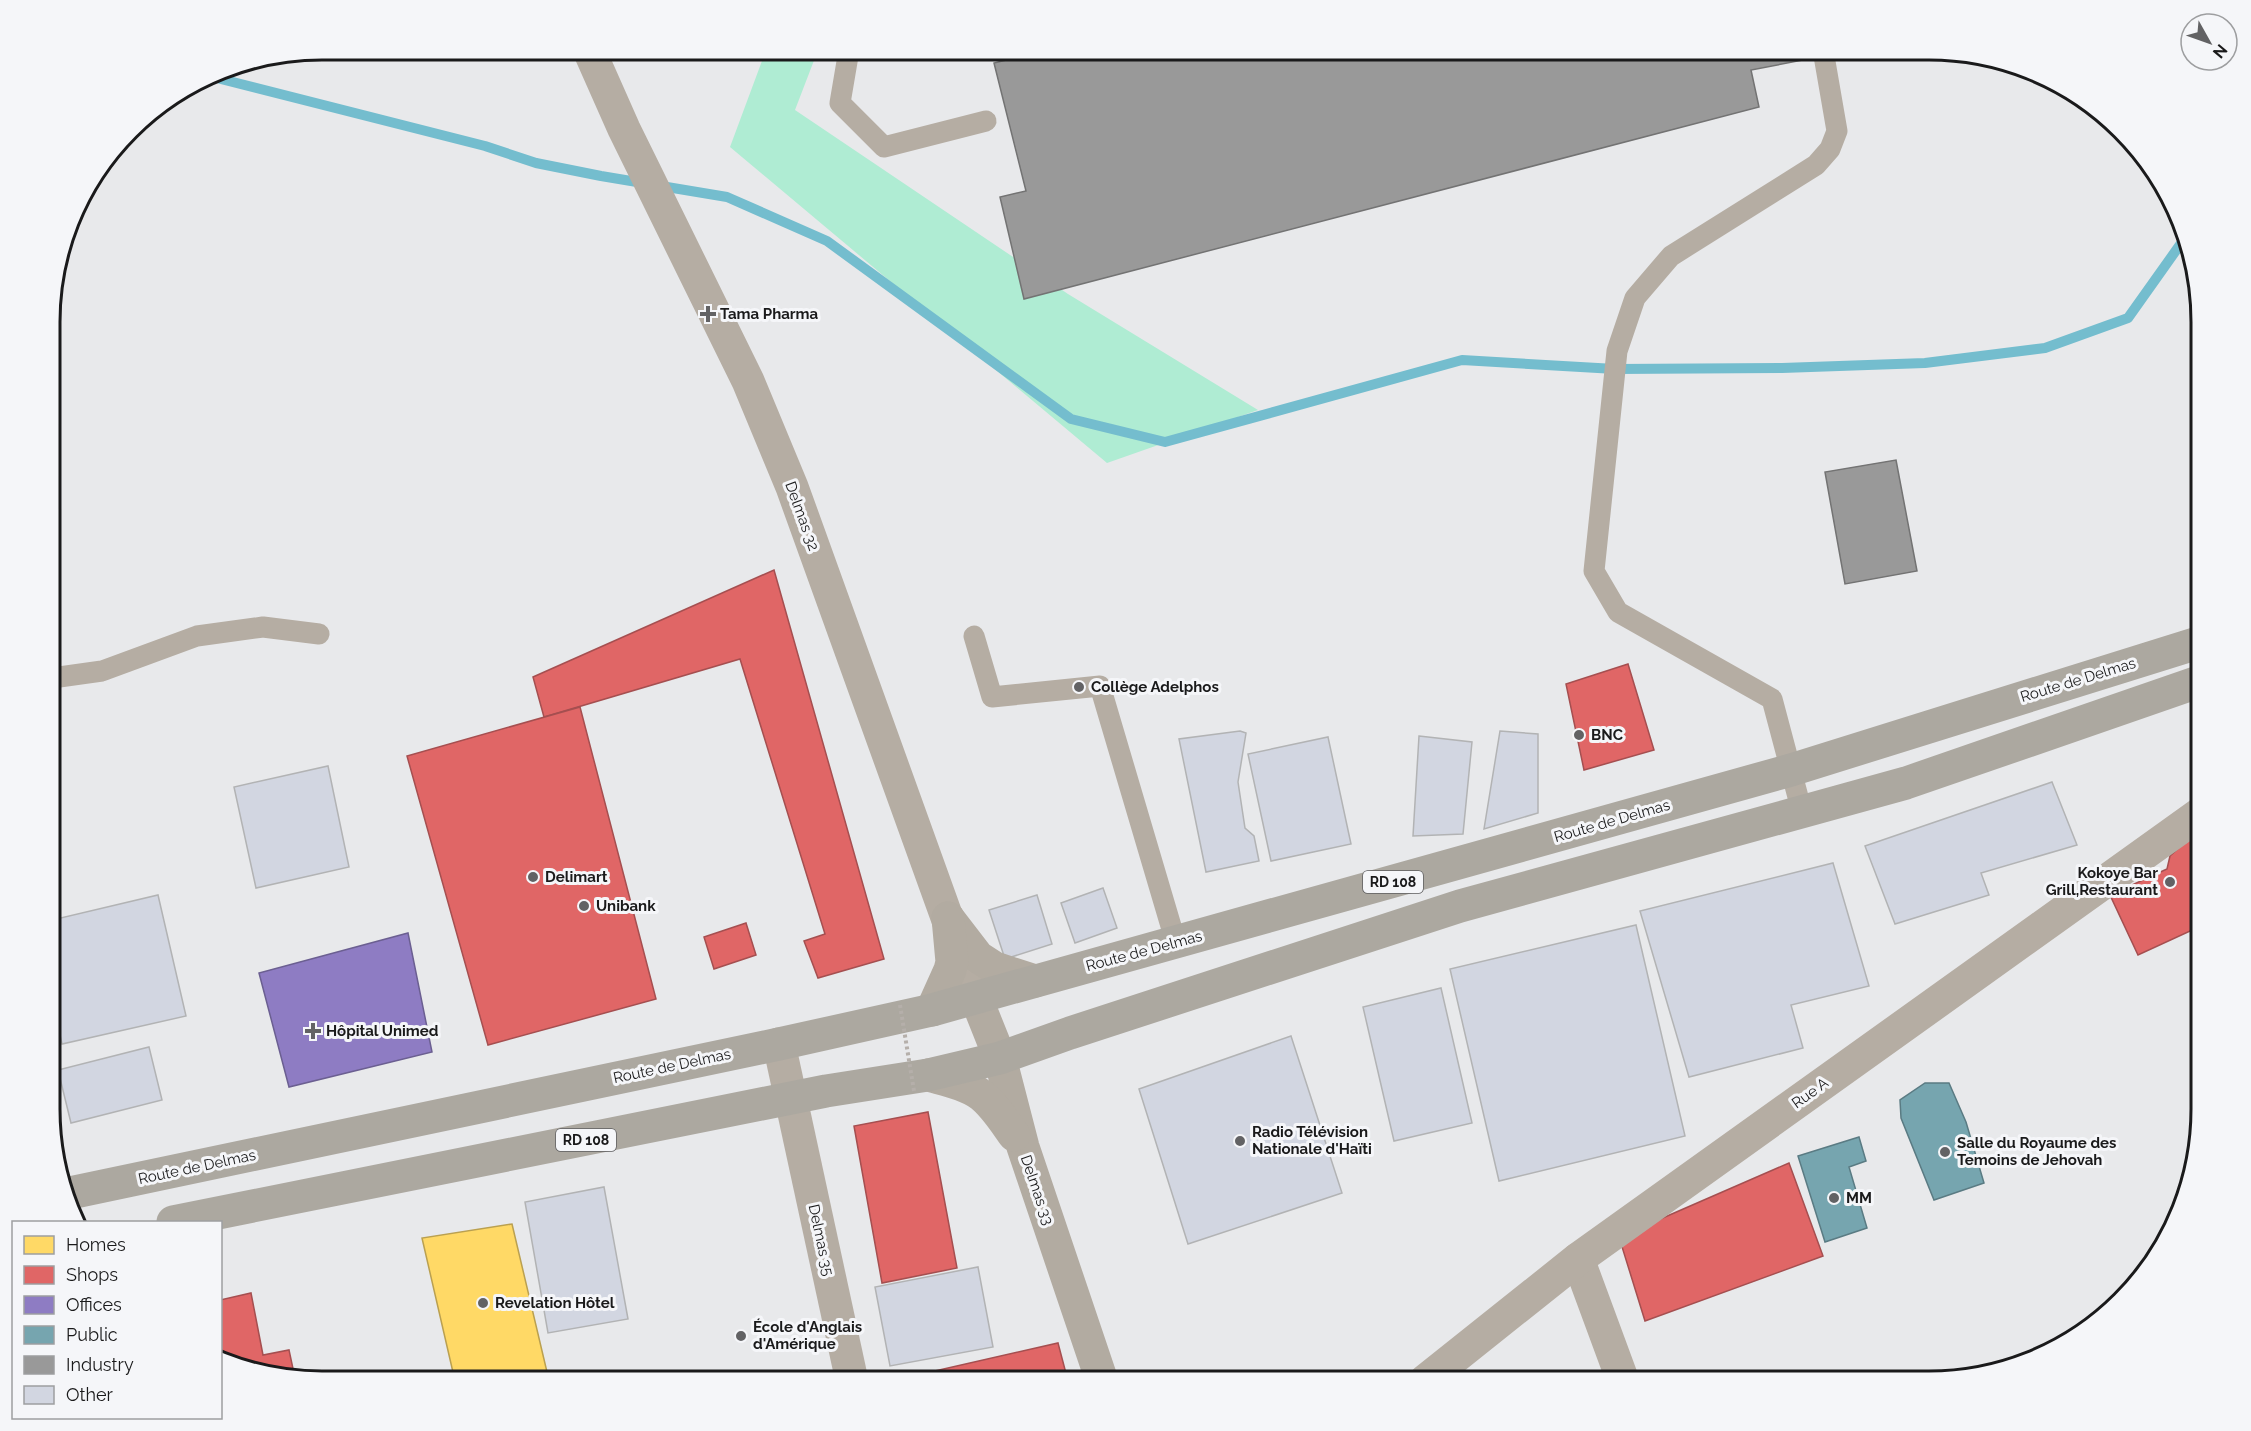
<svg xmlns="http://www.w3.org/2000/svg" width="2251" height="1431" font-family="Raleway,sans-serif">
	<rect width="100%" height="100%" fill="#e8e9eb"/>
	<!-- green -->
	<path fill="#afecd3" d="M766 50H818L795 110 1068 294 1258 410 1107 463 730 147Z"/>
	<!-- homes -->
	<path fill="#ffd966" stroke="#baa050" stroke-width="1.5" d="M512 1224 547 1372 497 1381H455L422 1238Z"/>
	<!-- shops -->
	<g fill="#e06666" stroke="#a54f50" stroke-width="1.5">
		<path d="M774 570 884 959 818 978 804 941 825 934 740 659 544 717 533 677Z"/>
		<path d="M1628 664 1654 750 1584 770 1566 684Z"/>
		<path d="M580 707 656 999 488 1045 407 756Z"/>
		<path d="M2195 833 2201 840V926L2138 955 2110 895 2167 869 2170 856Z"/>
		<path d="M746 923 756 955 714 969 704 937Z"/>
		<path d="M928 1112 957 1268 882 1283 854 1126Z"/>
		<path d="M1789 1163 1823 1256 1645 1321 1619 1237Z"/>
		<path d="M251 1293 263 1355 289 1350 295 1378 251 1372 220 1358V1300Z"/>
		<path d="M1058 1343 1068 1381H891Z"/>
	</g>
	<!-- offices -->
	<path fill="#8e7cc3" stroke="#6b5f91" stroke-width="1.5" d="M408 933 432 1052 289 1087 259 973Z"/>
	<!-- public -->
	<g fill="#76a5af" stroke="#5a7b83" stroke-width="1.5">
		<path d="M1925 1083H1949L1966 1122 1984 1183 1934 1200 1901 1118 1900 1100Z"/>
		<path d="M1859 1137 1866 1161 1849 1167 1867 1228 1825 1242 1798 1156Z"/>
	</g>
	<!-- industry -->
	<g fill="#999" stroke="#737373" stroke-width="1.5">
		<path d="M1047 50H1800L1803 60 1751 70 1759 107 1024 299 1000 197 1026 191 994 63Z"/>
		<path d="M1896 460 1917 571 1845 584 1825 472Z"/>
	</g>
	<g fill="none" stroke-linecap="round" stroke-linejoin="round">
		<!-- stream -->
		<path stroke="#74bdce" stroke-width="10" d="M209 76 485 146 536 163 601 176 727 197 827 241 1071 419 1165 442 1462 360 1615 369 1782 368 1925 363 2045 348 2128 318 2182 242"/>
	</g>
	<!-- building -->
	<g fill="#d2d6e1" stroke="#b2b3b4" stroke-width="1.5">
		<path d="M1240 731 1246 733 1238 782 1245 828 1254 836 1259 861 1206 872 1179 739Z"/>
		<path d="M1500 731 1538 734V813L1484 829Z"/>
		<path d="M1419 736 1472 742 1463 834 1413 836Z"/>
		<path d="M1328 737 1351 844 1271 861 1248 754Z"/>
		<path d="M328 766 349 867 256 888 234 787Z"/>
		<path d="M2052 782 2077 845 1981 873 1989 895 1895 924 1865 846Z"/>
		<path d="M1833 863 1869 986 1791 1005 1803 1048 1689 1077 1640 911Z"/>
		<path d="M1103 888 1117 928 1075 943 1061 903Z"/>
		<path d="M158 895 186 1016 62 1044 52 999V920Z"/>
		<path d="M1037 895 1052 944 1005 959 989 910Z"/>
		<path d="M1636 925 1685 1136 1499 1181 1450 969Z"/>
		<path d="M1441 988 1472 1123 1394 1141 1363 1007Z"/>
		<path d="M1291 1036 1342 1193 1188 1244 1139 1089Z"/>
		<path d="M149 1047 162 1100 71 1123 58 1070Z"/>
		<path d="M604 1187 628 1319 548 1333 525 1202Z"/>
		<path d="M978 1267 993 1347 890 1366 875 1287Z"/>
	</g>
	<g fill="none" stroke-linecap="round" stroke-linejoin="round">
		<!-- service -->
		<g stroke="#b5ada3" stroke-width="21">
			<path d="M849 50 840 103 884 147 986 121"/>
			<path d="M974 636 992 697 1100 686 1176 943"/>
			<path d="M52 678 102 671 197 636 263 627 319 634"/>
			<path d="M1802 812 1772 699 1618 612 1594 571 1617 351 1635 298 1671 256 1816 165 1830 149 1837 131 1823 50"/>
		</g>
		<!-- minor -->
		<g stroke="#b5ada3" stroke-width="33">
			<path d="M779 1044 852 1381"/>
			<path d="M1578 1259 1623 1381"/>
			<path d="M1425 1381 1578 1259 2201 813"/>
		</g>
		<!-- tertiary -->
		<path stroke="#b5ada3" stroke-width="33" d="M589 50 624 129 748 381 792 487 976 998"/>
		<!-- secondary -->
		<g stroke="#b2aba1" stroke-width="33">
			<path d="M948 918 978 957 995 968 1035 981"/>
			<path d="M976 998 1000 1058 1023 1147 1102 1381"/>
			<path d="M932 1010 950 970 952 962 948 918"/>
			<path d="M928 1075C945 1080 966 1084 981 1095 994 1105 1004 1121 1014 1135"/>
		</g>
		<!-- primary -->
		<g stroke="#aca8a0" stroke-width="33">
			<path d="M70 1193 779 1044 932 1010 1791 770 2201 642"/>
			<path d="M173 1222 826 1091 928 1075 1000 1058 1070 1033 1460 906 1906 783 2201 681"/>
		</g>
		<!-- path-bridge -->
		<path stroke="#b5afaa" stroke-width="4" stroke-dasharray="3 3" stroke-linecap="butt" d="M900 1005 914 1091"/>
	</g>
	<!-- markers -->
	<g fill="#626264" stroke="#f5f6f9" stroke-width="2">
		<path d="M705 305h6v6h6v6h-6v6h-6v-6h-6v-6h6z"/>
		<circle cx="1079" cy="687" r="6"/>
		<circle cx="1579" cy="735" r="6"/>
		<circle cx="533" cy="877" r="6"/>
		<circle cx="2170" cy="882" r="6"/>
		<circle cx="584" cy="906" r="6"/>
		<path d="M310 1022h6v6h6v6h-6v6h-6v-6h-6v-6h6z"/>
		<circle cx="1240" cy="1141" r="6"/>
		<circle cx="1945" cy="1152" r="6"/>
		<circle cx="1834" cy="1198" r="6"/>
		<circle cx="483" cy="1303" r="6"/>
		<circle cx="741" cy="1336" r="6"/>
	</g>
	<g text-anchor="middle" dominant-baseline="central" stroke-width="6" stroke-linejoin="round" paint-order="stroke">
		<!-- shield labels -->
		<g fill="#f5f6f9" stroke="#5c5c5e" stroke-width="1.5">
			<rect x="1363" y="871" width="60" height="22" rx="4.5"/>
			<rect x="556" y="1129" width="60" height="22" rx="4.5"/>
		</g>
		<g font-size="14" font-weight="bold" fill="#1a1a1b">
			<text x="1393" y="882">RD 108</text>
			<text x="586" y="1140">RD 108</text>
		</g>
		<!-- poi labels -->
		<g font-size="15" font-weight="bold" fill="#1a1a1b" stroke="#f5f6f9" text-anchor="start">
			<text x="720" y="314">Tama Pharma</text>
			<text x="1091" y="687">Collège Adelphos</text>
			<text x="1591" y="735">BNC</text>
			<text x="2158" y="873" text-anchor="end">Kokoye Bar<tspan x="2158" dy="17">Grill,Restaurant</tspan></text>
			<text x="545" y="877">Delimart</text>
			<text x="596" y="906">Unibank</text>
			<text x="326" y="1031">Hôpital Unimed</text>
			<text x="1252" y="1132">Radio Télévision<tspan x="1252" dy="17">Nationale d'Haïti</tspan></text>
			<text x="1957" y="1143">Salle du Royaume des<tspan x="1957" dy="17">Temoins de Jehovah</tspan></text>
			<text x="1846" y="1198">MM</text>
			<text x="495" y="1303">Revelation Hôtel</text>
			<text x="753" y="1327">École d'Anglais<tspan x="753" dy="17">d'Amérique</tspan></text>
		</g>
		<!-- street labels -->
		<g font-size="15" fill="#1a1a1b" stroke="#f5f6f9">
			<text transform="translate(802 516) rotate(70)">Delmas 32</text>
			<text transform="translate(2078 680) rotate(-17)">Route de Delmas</text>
			<text transform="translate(1612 821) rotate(-16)">Route de Delmas</text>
			<text transform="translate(1144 951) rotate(-15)">Route de Delmas</text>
			<text transform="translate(672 1066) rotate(-12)">Route de Delmas</text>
			<text transform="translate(1810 1093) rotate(-36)">Rue A</text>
			<text transform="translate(197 1167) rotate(-12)">Route de Delmas</text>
			<text transform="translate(1037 1190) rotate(71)">Delmas 33</text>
			<text transform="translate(821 1240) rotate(78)">Delmas 35</text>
		</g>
	</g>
	<!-- crop -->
	<path d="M0 0H2251V1431H0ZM322 60H1929A262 262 0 0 1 2191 322V1109A262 262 0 0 1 1929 1371H322A262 262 0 0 1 60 1109V322A262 262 0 0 1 322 60Z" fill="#f5f6f9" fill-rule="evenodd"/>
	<path fill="none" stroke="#1a1a1b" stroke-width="3" d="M322 60H1929A262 262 0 0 1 2191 322V1109A262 262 0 0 1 1929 1371H322A262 262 0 0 1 60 1109V322A262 262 0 0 1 322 60Z"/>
	<!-- legend -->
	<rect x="12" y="1221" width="210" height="198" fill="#f5f6f9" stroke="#9d9ea0" stroke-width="1.5"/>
	<rect x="24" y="1236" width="30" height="18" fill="#ffd966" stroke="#9d9ea0" stroke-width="1.5"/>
	<text x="66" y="1251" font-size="18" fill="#1a1a1b">Homes</text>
	<rect x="24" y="1266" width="30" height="18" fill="#e06666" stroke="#9d9ea0" stroke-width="1.5"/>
	<text x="66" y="1281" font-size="18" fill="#1a1a1b">Shops</text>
	<rect x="24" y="1296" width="30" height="18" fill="#8e7cc3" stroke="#9d9ea0" stroke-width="1.5"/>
	<text x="66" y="1311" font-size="18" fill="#1a1a1b">Offices</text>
	<rect x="24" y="1326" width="30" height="18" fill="#76a5af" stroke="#9d9ea0" stroke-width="1.5"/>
	<text x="66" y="1341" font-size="18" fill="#1a1a1b">Public</text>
	<rect x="24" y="1356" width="30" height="18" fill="#999999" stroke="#9d9ea0" stroke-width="1.5"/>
	<text x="66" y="1371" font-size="18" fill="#1a1a1b">Industry</text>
	<rect x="24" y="1386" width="30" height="18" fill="#d2d6e1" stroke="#9d9ea0" stroke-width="1.5"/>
	<text x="66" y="1401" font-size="18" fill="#1a1a1b">Other</text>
	<!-- north arrow -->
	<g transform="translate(2209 42) rotate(130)"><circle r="28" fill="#f5f6f9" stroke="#9d9ea0" stroke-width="1.5"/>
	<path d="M0-4.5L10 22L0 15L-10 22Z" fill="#626264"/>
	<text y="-9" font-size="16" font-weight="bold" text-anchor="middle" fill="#1a1a1b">N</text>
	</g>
</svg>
